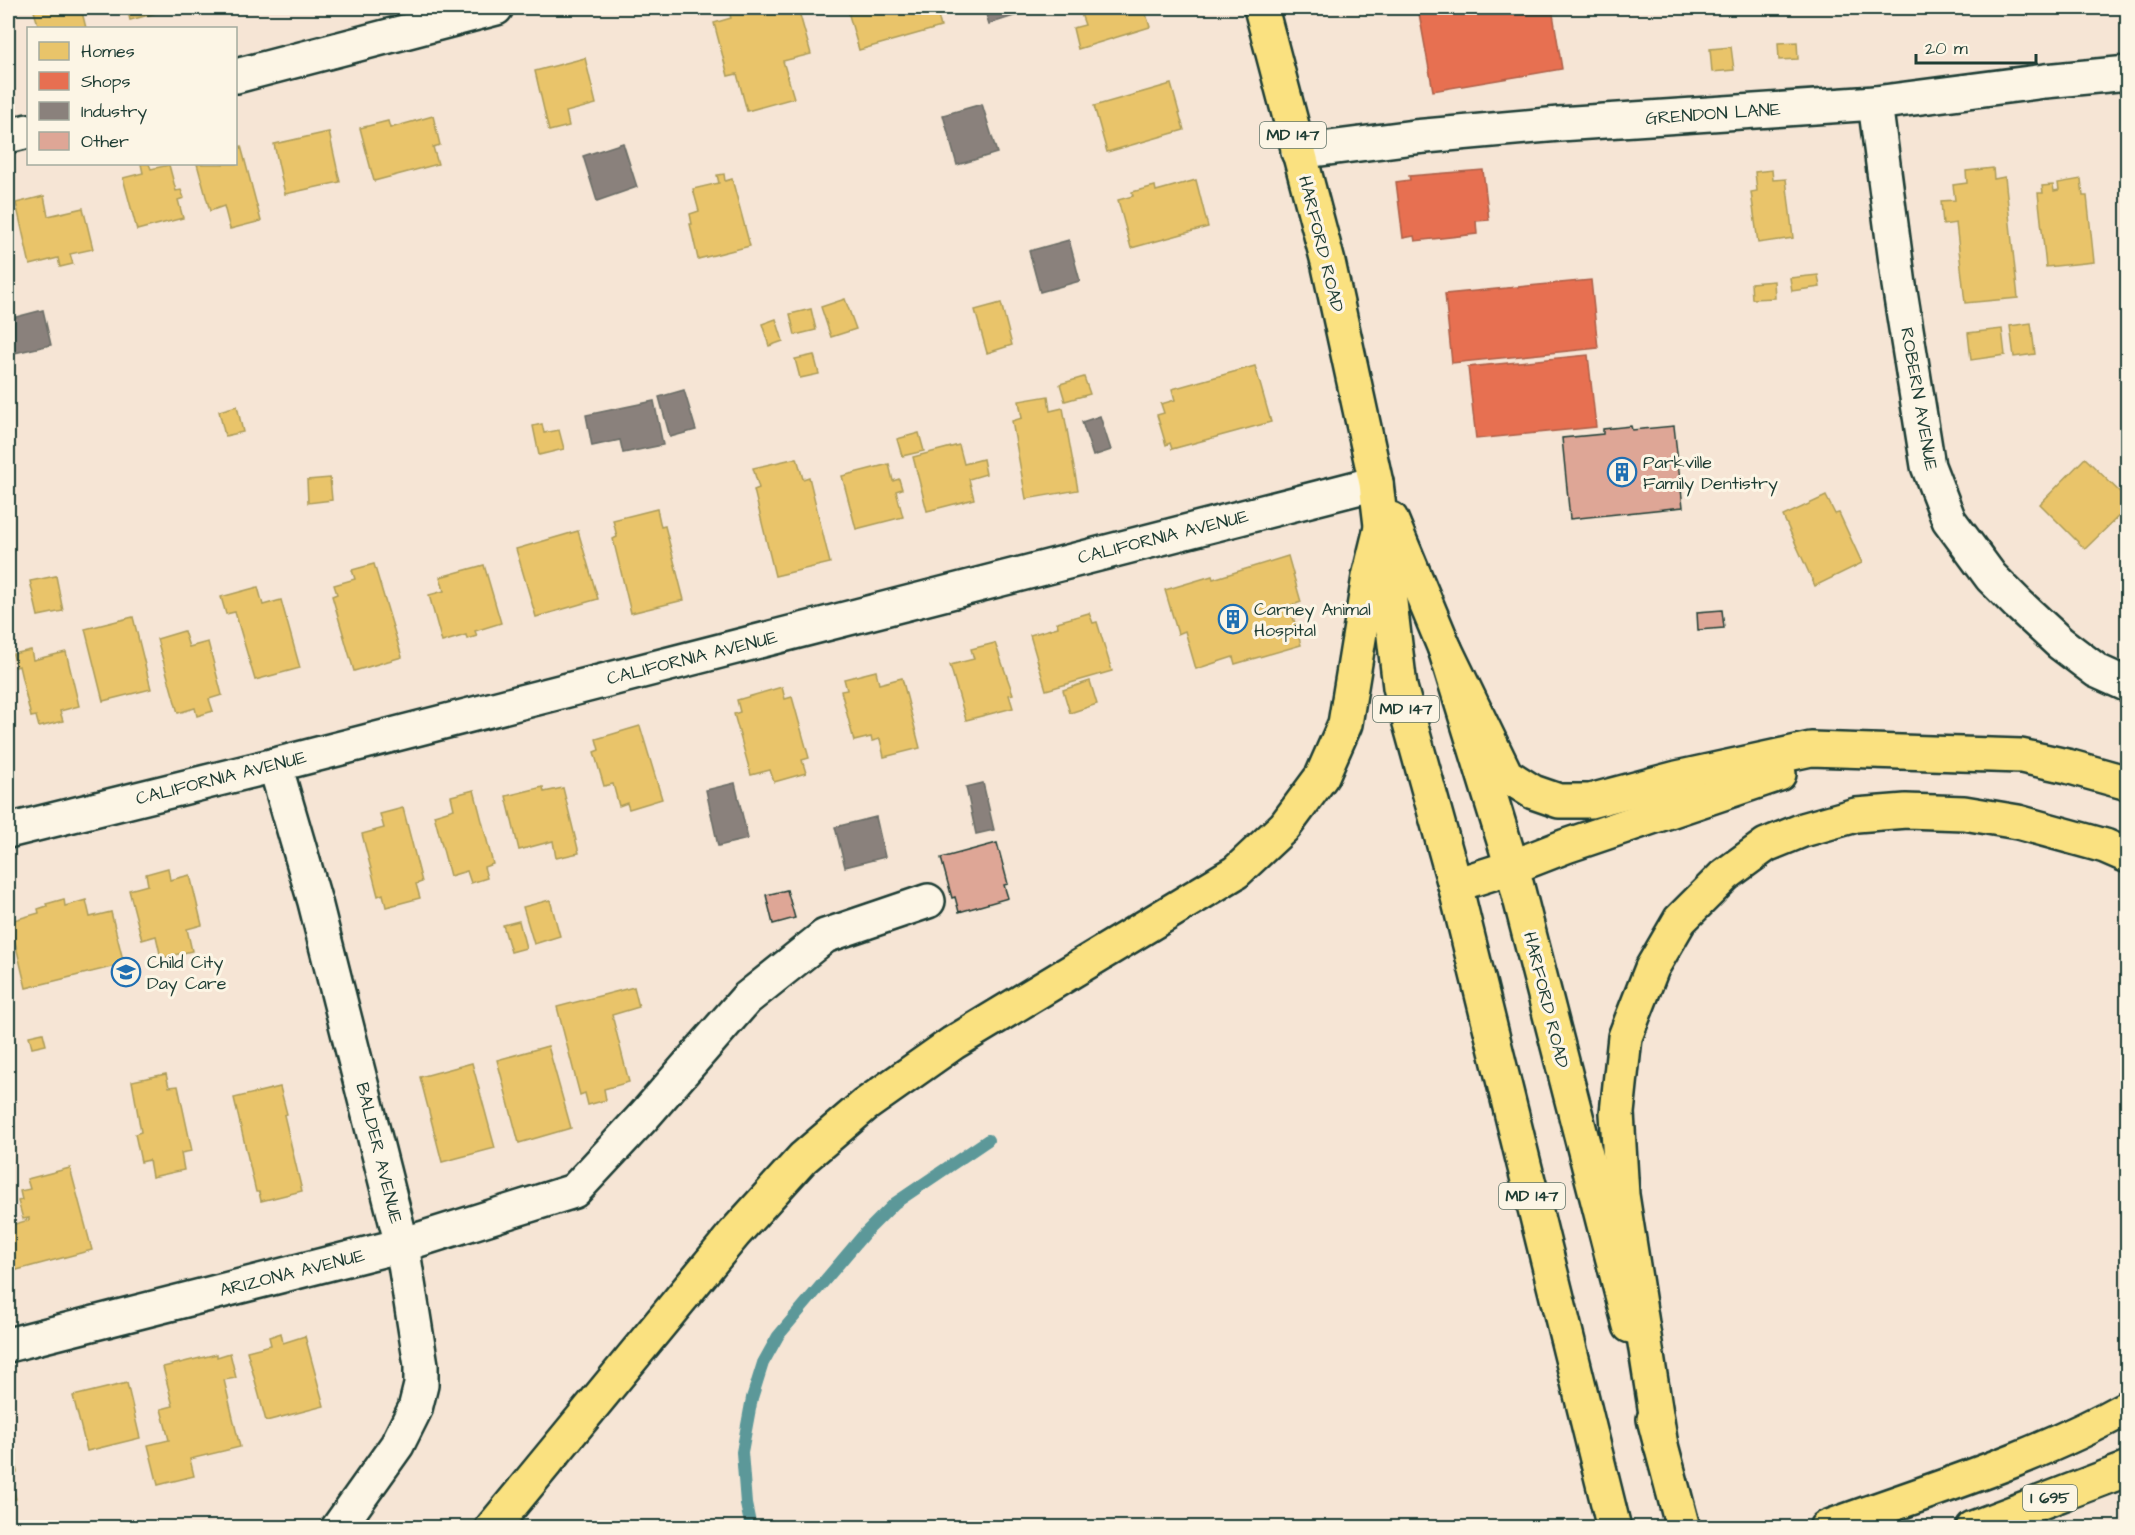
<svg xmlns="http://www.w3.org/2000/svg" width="2135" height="1535" font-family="'Architects Daughter',sans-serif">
	<rect width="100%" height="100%" fill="#f6e5d5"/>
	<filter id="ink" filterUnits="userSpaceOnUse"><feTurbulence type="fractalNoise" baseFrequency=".0167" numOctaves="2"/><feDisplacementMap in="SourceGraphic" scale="12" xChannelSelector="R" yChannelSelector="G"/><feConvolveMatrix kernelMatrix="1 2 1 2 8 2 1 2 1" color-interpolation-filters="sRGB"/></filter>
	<g filter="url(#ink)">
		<!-- homes -->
		<g fill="#e9c46a" stroke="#ac9c5a" stroke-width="1.5">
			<path d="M33 8H81L86 28H39Z"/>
			<path d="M127 8H175L130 20Z"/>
			<path d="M728 8H765L766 12 781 8H798L811 54 783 61 794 98 747 111 737 74 728 76 714 23 731 18Z"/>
			<path d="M847 8H936L941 27 859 50Z"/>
			<path d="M1079 8H1153L1155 12 1146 14 1150 27 1078 49 1073 28 1085 25Z"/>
			<path d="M1797 42 1798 59 1779 60 1778 43Z"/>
			<path d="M1731 47 1734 70 1712 72 1710 49Z"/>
			<path d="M585 58 596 104 566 112 569 126 549 131 535 71Z"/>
			<path d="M1171 84 1184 130 1107 152 1094 106Z"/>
			<path d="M433 116 440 145 433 147 438 164 374 181 360 128 388 121 390 128Z"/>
			<path d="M329 132 340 182 285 194 274 144Z"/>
			<path d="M241 146 261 221 230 229 224 206 210 211 197 164H236V148Z"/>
			<path d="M141 164H149L151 169 169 165 176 191 181 190 184 198 178 200 183 218 137 230 123 178 143 173Z"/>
			<path d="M1993 168 1994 179 2005 177 2018 298 1965 303 1956 223 1943 225 1941 201 1955 200 1953 185 1967 183 1966 171Z"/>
			<path d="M1772 170 1773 180 1786 179 1793 238 1758 243 1751 192 1757 191 1755 172Z"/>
			<path d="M724 174 725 181 732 179 750 246 698 259 690 224H692L690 214 699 211 693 189 719 183 717 175Z"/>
			<path d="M2081 179 2083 196H2087L2094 262 2046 267 2038 193H2043L2042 186 2053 185 2054 191 2059 190 2058 183Z"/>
			<path d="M1196 180 1208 227 1131 248 1118 200 1133 196 1132 192 1155 186 1156 191Z"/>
			<path d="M44 196 48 216 83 208 93 249 70 254 73 264 60 267 58 258 30 265 16 203Z"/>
			<path d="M1818 275 1820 287 1792 291 1790 278Z"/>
			<path d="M1774 281 1775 298 1752 299 1751 283Z"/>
			<path d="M845 299 856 329 831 337 821 307Z"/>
			<path d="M1001 303 1012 345 987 353 975 310Z"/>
			<path d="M811 309 816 330 795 335 790 314Z"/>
			<path d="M776 319 783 341 769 346 762 324Z"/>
			<path d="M2031 323 2035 354 2014 357 2010 326Z"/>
			<path d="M2002 329 2005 355 1971 360 1968 333Z"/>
			<path d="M814 355 819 374 800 378 795 359Z"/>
			<path d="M1255 366 1271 422 1172 449 1170 443 1166 445 1157 415 1164 413 1161 404 1175 400 1172 389Z"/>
			<path d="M1084 377 1090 394 1065 401 1060 384Z"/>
			<path d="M1048 396 1050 411 1063 408 1078 490 1026 499 1012 421 1022 418 1019 401Z"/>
			<path d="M237 406 243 432 225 436 219 411Z"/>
			<path d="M542 424 544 433 559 430 564 449 539 455 533 426Z"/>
			<path d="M919 433 924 451 902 456 897 439Z"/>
			<path d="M959 445 964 464 983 459 986 474 969 479 974 499 927 511 913 457Z"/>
			<path d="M797 458 803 479 809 477 830 563 775 576 754 490 759 488 753 468Z"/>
			<path d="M2085 458 2128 500V507L2085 549 2040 504Z"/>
			<path d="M889 464 893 481 899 479 902 489 896 491 903 517 856 529 842 476Z"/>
			<path d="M330 478 332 500 308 503 307 480Z"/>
			<path d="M1826 496 1835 514 1839 513 1862 563 1815 586 1783 516Z"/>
			<path d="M657 509 661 527 665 526 684 600 631 613 613 539 617 537 613 520Z"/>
			<path d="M578 531 598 599 536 617 516 549Z"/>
			<path d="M1288 556 1301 602 1290 606 1301 645 1235 664 1233 657 1196 669 1185 631 1178 634 1165 590 1212 576 1213 579Z"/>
			<path d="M374 564 402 657 354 671 332 596 337 594 334 585 355 579 352 570Z"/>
			<path d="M484 565 501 623 475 631 477 636 467 639 466 635 442 642 429 595 444 591 440 577Z"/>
			<path d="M56 576 63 611 38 616 30 581Z"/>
			<path d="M258 587 263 605 281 600 300 668 255 680 235 612 226 614 221 597Z"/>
			<path d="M1089 613 1093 623 1097 622 1112 671 1046 690 1030 635 1058 627 1057 622Z"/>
			<path d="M133 617 151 689 103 701 85 629Z"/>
			<path d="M184 631 189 647 208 642 222 695 209 699 213 711 197 716 195 708 178 713 157 639Z"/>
			<path d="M995 643 1013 694 1009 695 1013 708 966 720 950 665 974 659 971 649Z"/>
			<path d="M31 650 33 660 66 652 79 706 60 711 63 721 39 727 36 716 31 717 19 666 16 667 13 654Z"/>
			<path d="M876 671 879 684 902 678 920 748 884 757 880 739 872 741 871 737 854 741 841 691 847 690 844 679Z"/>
			<path d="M1090 681 1097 704 1070 713 1063 690Z"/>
			<path d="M782 687 785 699 792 697 809 758 802 760 806 773 774 782 770 770 751 775 734 714 740 712 737 700Z"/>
			<path d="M640 726 662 799 629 809 627 803 619 806 613 784 604 786 594 752 599 750 596 739Z"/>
			<path d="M543 787 544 792 563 788 579 853 556 858 553 841 519 850 506 796Z"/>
			<path d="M474 790 493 864 484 867 487 878 471 883 467 871 450 876 434 815 454 809 451 796Z"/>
			<path d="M403 808 422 882 416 884 420 898 386 907 383 894 378 896 362 834 384 828 380 814Z"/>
			<path d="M168 868 170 880 190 875 202 925 187 929 192 951 161 958 156 936 142 940 129 890 148 885 146 874Z"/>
			<path d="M64 899 65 906 86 900 90 917 111 912 124 964 26 988 10 921 39 913 38 909 47 906 46 904Z"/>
			<path d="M550 900 560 936 534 944 523 907Z"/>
			<path d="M519 921 526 948 511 952 503 925Z"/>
			<path d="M8 987 12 1006 8 1007Z"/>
			<path d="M634 987 639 1007 612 1015 629 1082 604 1089 606 1100 588 1105 585 1093 580 1095 557 1007Z"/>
			<path d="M43 1033 46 1045 32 1048 29 1036Z"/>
			<path d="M548 1046 571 1128 519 1143 497 1060Z"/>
			<path d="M472 1063 495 1148 442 1162 420 1077Z"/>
			<path d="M166 1074 169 1087 178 1086 192 1151 181 1153 184 1170 152 1177 149 1160 141 1162 135 1134 141 1132 132 1081Z"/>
			<path d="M280 1087 287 1114 284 1115 302 1191 261 1201 259 1192H256L234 1098Z"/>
			<path d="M70 1168 92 1250 13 1271 8 1250V1226L29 1220V1218L23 1219 18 1201 22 1200 20 1191 30 1189 27 1179Z"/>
			<path d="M281 1333 283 1343 305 1336 324 1406 266 1421 247 1351 271 1345 269 1337Z"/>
			<path d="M230 1353 236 1378 224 1380 240 1447 190 1459 194 1476 158 1485 148 1445 169 1440 161 1409 173 1406 163 1367 217 1354V1357Z"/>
			<path d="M127 1383 140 1438 87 1451 73 1396Z"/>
			<path d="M8 1437 17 1472 9 1474 16 1499 8 1501Z"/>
		</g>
		<!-- shops -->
		<g fill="#e76f51" stroke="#ab6048" stroke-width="1.5">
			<path d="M1418 8H1552L1562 69 1433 91Z"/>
			<path d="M1483 170 1489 220 1476 221 1477 234 1415 241 1414 236 1403 238 1396 182 1410 180 1409 176Z"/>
			<path d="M1591 280 1598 348 1452 363 1445 294Z"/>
			<path d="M1588 355 1596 427 1476 439 1468 367Z"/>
		</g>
		<!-- industry -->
		<g fill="#8a817c" stroke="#6a6d66" stroke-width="1.5">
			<path d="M984 8H1018L1020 14 989 24Z"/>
			<path d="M982 104 997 153 957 165 943 115Z"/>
			<path d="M623 143 637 187 597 201 583 156Z"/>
			<path d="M1069 240 1080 281 1040 292 1029 251Z"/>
			<path d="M43 310 51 345 14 353 8 319Z"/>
			<path d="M684 390 696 430 670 437 659 397Z"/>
			<path d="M654 401 663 445 623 453 620 440 592 446 586 415Z"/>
			<path d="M1100 416 1111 450 1093 456 1082 422Z"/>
			<path d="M735 783 748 839 718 846 706 790Z"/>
			<path d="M983 783 994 830 976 834 966 787Z"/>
			<path d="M876 817 885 857 845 867 835 827Z"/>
		</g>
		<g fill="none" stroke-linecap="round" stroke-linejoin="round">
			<!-- stream -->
			<path stroke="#5b9899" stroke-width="12" d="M751 1528 746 1504 742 1452 752 1398 763 1363 778 1336 865 1233 895 1203 988 1140"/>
		</g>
		<!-- building -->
		<g fill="#dea696" stroke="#1f3d34" stroke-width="1.5">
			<path d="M1631 426 1632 430 1674 426 1683 507 1570 519 1562 438 1603 434V429Z"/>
			<path d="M1722 610 1724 628 1698 630 1697 612Z"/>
			<path d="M997 843 1008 884 1004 885 1008 898 959 912 955 897 952 898 941 858Z"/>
			<path d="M787 890 795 918 773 924 766 895Z"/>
		</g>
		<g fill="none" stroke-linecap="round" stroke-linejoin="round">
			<!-- street casing -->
			<g stroke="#1f3d34" stroke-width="38">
				<g id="street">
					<path d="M236 76 496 8"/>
					<path d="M1875 103 1899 285 1928 466 1949 520 1991 577 2018 604 2060 643 2097 671 2128 685"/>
					<path d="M8 136 28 131"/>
					<path d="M1298 152 1414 137 1559 124 1875 103 2045 81 2128 73"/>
					<path d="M275 765 315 902 402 1245 421 1365V1385L415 1409 397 1445 338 1528"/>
					<path d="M8 831 275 765 1376 483"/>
					<path d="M8 1345 402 1245 574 1191 644 1116 746 999 825 936 928 901"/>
				</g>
			</g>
			<!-- primary casing -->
			<g stroke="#1f3d34" stroke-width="38">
				<g id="primary">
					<path d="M1261 8 1328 262 1376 483 1400 687 1455 885 1614 1528"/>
					<path d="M1391 519 1445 649 1512 867 1630 1326"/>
					<path d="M1654 1419 1683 1528"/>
				</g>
			</g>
			<!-- highway casing -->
			<g stroke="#1f3d34" stroke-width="38">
				<g id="highway">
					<path d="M1445 649 1506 775 1533 792 1559 801H1590L1677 778 1811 749 2021 756 2067 766 2128 783"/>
					<path d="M1455 885 1512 867 1566 846 1779 774"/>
					<path d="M1661 1446 1622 1195 1617 1113 1625 1037 1652 968 1680 920 1725 875 1766 845 1803 830 1856 815 1906 811 1964 813 2018 822 2105 846 2128 856"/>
					<path d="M492 1528 734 1234 803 1158 865 1105 953 1043 1236 872 1285 826 1322 776 1345 724 1369 577 1381 528"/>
					<path d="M1826 1528C1927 1491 2033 1460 2128 1407"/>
					<path d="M1973 1528 2128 1469"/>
				</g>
			</g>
			<!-- street -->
			<use href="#street" stroke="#fcf5e5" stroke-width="33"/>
			<!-- primary -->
			<use href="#primary" stroke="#fae180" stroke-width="33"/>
			<!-- highway -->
			<use href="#highway" stroke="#fae180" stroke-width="33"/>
		</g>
	</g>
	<!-- icons -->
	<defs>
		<g id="building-ring" transform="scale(1.5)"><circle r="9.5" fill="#fcf5e5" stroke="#1f6fb2" stroke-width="1.5"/><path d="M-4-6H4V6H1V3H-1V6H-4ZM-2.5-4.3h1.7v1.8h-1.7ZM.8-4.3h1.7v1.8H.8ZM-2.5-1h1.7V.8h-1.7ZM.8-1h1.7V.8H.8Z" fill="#1f6fb2"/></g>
		<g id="school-ring" transform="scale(1.5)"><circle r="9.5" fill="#fcf5e5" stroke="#1f6fb2" stroke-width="1.5"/><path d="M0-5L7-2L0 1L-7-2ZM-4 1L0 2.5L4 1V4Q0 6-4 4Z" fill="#1f6fb2"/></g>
	</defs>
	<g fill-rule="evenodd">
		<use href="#building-ring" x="1622" y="472"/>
		<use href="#building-ring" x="1233" y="619"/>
		<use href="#school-ring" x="126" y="972"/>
	</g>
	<g text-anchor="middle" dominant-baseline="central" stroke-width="6" stroke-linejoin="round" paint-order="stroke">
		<!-- shield labels -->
		<g fill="#fcf5e5" stroke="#617469" stroke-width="1.5">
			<rect x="1260" y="122" width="66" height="26" rx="4.5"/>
			<rect x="1373" y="696" width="66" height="26" rx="4.5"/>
			<rect x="1499" y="1183" width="66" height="26" rx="4.5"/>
			<rect x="2023" y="1485" width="54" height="26" rx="4.5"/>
		</g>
		<g font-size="16" font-weight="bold" fill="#1f3d34">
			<text x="1293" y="135">MD 147</text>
			<text x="1406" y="709">MD 147</text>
			<text x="1532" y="1196">MD 147</text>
			<text x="2050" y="1498">I 695</text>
		</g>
		<!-- street labels -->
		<g font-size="18" fill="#1f3d34" stroke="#fcf5e5">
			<text transform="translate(1713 114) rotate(-4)">GRENDON LANE</text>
			<text transform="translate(1321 244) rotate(76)">HARFORD ROAD</text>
			<text transform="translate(1919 399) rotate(80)">ROBERN AVENUE</text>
			<text transform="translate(1163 537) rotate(-14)">CALIFORNIA AVENUE</text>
			<text transform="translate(692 658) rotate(-14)">CALIFORNIA AVENUE</text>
			<text transform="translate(221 778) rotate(-14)">CALIFORNIA AVENUE</text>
			<text transform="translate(1546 1000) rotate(76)">HARFORD ROAD</text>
			<text transform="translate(379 1153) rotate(76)">BALDER AVENUE</text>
			<text transform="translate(292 1273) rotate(-14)">ARIZONA AVENUE</text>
		</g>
		<!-- poi labels -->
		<g font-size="18" fill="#1f3d34" stroke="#fcf5e5" text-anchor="start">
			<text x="1643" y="462">Parkville<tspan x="1643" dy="21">Family Dentistry</tspan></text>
			<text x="1254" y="609">Carney Animal<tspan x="1254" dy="21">Hospital</tspan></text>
			<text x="147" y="962">Child City<tspan x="147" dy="21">Day Care</tspan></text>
		</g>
	</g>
	<!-- margin -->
	<rect width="2135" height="1535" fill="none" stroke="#fcf5e5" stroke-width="30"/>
	<rect x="15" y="15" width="2105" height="1505" fill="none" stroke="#1f3d34" stroke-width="2" filter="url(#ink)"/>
	<!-- legend -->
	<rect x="27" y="27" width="210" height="138" fill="#fcf5e5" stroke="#a4ab9e" stroke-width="1.5"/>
	<rect x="39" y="42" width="30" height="18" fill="#e9c46a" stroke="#a4ab9e" stroke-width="1.5"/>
	<text x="81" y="57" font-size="18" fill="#1f3d34">Homes</text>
	<rect x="39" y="72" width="30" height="18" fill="#e76f51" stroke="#a4ab9e" stroke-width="1.5"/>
	<text x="81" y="87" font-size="18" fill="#1f3d34">Shops</text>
	<rect x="39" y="102" width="30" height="18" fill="#8a817c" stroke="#a4ab9e" stroke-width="1.5"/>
	<text x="81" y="117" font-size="18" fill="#1f3d34">Industry</text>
	<rect x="39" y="132" width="30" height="18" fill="#dea696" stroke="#a4ab9e" stroke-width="1.5"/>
	<text x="81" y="147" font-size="18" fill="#1f3d34">Other</text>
	<!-- scale -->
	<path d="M1916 54v9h120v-9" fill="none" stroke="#1f3d34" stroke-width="3"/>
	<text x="1925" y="54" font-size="18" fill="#1f3d34" stroke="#fcf5e5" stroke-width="4.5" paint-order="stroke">20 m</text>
</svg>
